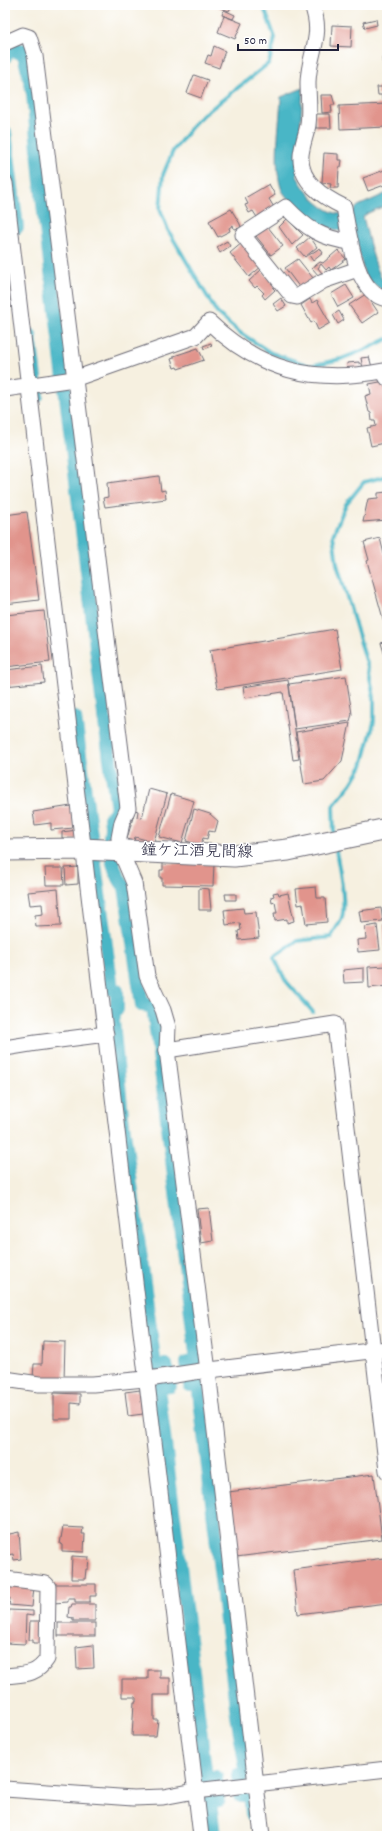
<svg xmlns="http://www.w3.org/2000/svg" width="392" height="1841" font-family="Dekko,'Klee One',sans-serif">
	<rect width="100%" height="100%" fill="#fff"/>
	<filter id="ink" filterUnits="userSpaceOnUse"><feTurbulence type="fractalNoise" baseFrequency=".025" numOctaves="2"/><feDisplacementMap in="SourceGraphic" scale="8" xChannelSelector="R" yChannelSelector="G"/><feConvolveMatrix kernelMatrix="1 2 1 2 8 2 1 2 1" color-interpolation-filters="sRGB"/></filter>
	<filter id="wash" filterUnits="userSpaceOnUse"><feTurbulence type="fractalNoise" baseFrequency=".012" numOctaves="4" result="noise"/><feDisplacementMap in="SourceGraphic" scale="16" xChannelSelector="R" yChannelSelector="G"/><feGaussianBlur stdDeviation="0.9" result="paint"/><feColorMatrix in="noise" values="0 0 0 0 0 0 0 0 0 0 0 0 0 0 0 0 0 1.4 0 .05"/><feComposite in="paint" operator="in"/></filter>
	<g filter="url(#wash)">
		<rect width="100%" height="100%" fill="#f6f0e0"/>
		<!-- water -->
		<path fill="#4ab6c6" stroke="#366c80" d="M303 88 297 176C304 190 319 208 335 213 339 214 346 213 350 214L358 206 387 193V205L368 213 363 217C367 230 376 279 387 284V294L365 277 355 234C328 229 307 223 289 200 287 197 282 192 281 188 273 163 280 123 281 97Z"/>
		<g fill="none" stroke-linecap="round" stroke-linejoin="round">
			<!-- stream -->
			<g stroke="#4ab6c6" stroke-width="4">
				<path d="M263 5 275 38 269 63 197 120 173 151 163 175 160 209 168 230 217 313 239 332 271 353 310 366 341 359 371 347 387 339"/>
				<path d="M334 835 333 806 351 784 362 766 374 722V698L368 667 337 564 333 535 346 504 364 482 387 476"/>
				<path d="M313 1012 285 980 274 957 297 941 331 937C334 931 338 926 341 920 348 905 338 864 335 845"/>
			</g>
			<!-- canal -->
			<g stroke="#4ab6c6" stroke-width="14">
				<path d="M5 57V54L17 49 18 52 23 50 33 94 43 204 105 723 117 810 110 818C112 825 111 831 110 837 110 855 114 874 125 887L142 1005 153 1006 197 1362 187 1363 190 1385 198 1383 237 1715 247 1774 238 1775 241 1796H250L252 1814"/>
				<path d="M5 132 17 227"/>
				<path d="M30 335 37 396"/>
				<path d="M75 718 112 989 117 991V1009L112 1011 122 1116 155 1366 166 1365 170 1386 158 1387 206 1777H216L219 1800 210 1801 214 1836"/>
			</g>
		</g>
		<g id="blocks">
			<!-- building -->
			<g fill="#e1948c">
				<path d="M213 5H232L229 11Z"/>
				<path d="M224 10 235 15 233 19 222 15Z"/>
				<path d="M224 16 242 23 235 39 218 32Z"/>
				<path d="M376 19 377 25 365 28 363 22Z"/>
				<path d="M332 25 352 26 351 47 331 46Z"/>
				<path d="M214 46 225 51 219 68 205 63 208 55 211 56Z"/>
				<path d="M387 56V99H382V95H378L377 87H384L382 57Z"/>
				<path d="M194 75 208 80 201 98 187 93Z"/>
				<path d="M321 95H332L335 105H331L332 112 322 113Z"/>
				<path d="M387 104V127L340 129 339 106Z"/>
				<path d="M315 114H330L331 128H316Z"/>
				<path d="M384 134H387V160L386 161Z"/>
				<path d="M324 153 338 154V160H342L341 167H339L338 188H330L331 184 322 183Z"/>
				<path d="M387 169V184L368 191 363 178Z"/>
				<path d="M269 184 275 195 269 199 275 209 258 219 253 211 249 213 245 205 248 204 245 198Z"/>
				<path d="M231 209 240 224 241 228 234 229 233 225 229 228 230 231 218 237 209 221Z"/>
				<path d="M287 219 303 235 292 245 279 227Z"/>
				<path d="M268 227 283 246 271 255 256 236 262 229Z"/>
				<path d="M310 237 317 247 305 257 297 248Z"/>
				<path d="M227 241 230 246 220 253 217 247Z"/>
				<path d="M243 242 262 266 249 277 230 253Z"/>
				<path d="M320 248 323 253 313 261 309 255Z"/>
				<path d="M338 250 346 259 331 270 329 267 326 270 321 264 318 268 322 273 319 276 312 268 320 262 323 263Z"/>
				<path d="M298 259 313 278 300 288 285 268Z"/>
				<path d="M261 270 276 286 273 288 275 290 265 299 262 295 264 293 257 286 255 288 249 281Z"/>
				<path d="M346 285 354 298 338 307 331 294Z"/>
				<path d="M366 294 378 312 362 323 349 305Z"/>
				<path d="M281 298 286 306 278 311 273 304Z"/>
				<path d="M310 299 312 303 317 300 330 323 318 330 314 321 311 323 301 305Z"/>
				<path d="M339 311 344 320 338 324 333 315Z"/>
				<path d="M211 343 212 346 204 349 203 346Z"/>
				<path d="M198 348 204 360 178 369 177 367 174 368 171 359 174 358V356Z"/>
				<path d="M369 357 372 367 363 369 361 358Z"/>
				<path d="M359 362 360 370 348 371 347 363Z"/>
				<path d="M385 381 387 389V431L385 432 386 438H384L385 443 371 446 367 428 376 426 375 421H372L371 413 369 412 365 396 371 394 369 384Z"/>
				<path d="M159 476 161 491 165 490 166 499 105 507 103 498 108 497 107 483Z"/>
				<path d="M387 492V520L363 522 368 499 378 498V493Z"/>
				<path d="M27 512 39 600 5 604V515Z"/>
				<path d="M380 538 384 554 387 553V633L367 561 369 560 364 542Z"/>
				<path d="M44 611 50 662 5 667V615Z"/>
				<path d="M335 629 342 669 218 689 217 688 210 650Z"/>
				<path d="M387 641V662L381 643Z"/>
				<path d="M42 666 44 682 5 686V670Z"/>
				<path d="M346 676 352 714 350 721 295 729 289 684Z"/>
				<path d="M288 680 299 759 293 760 283 692 245 698 243 687Z"/>
				<path d="M350 723 342 761 324 781 304 784 296 732Z"/>
				<path d="M149 789 167 794 154 842 135 837 134 841 127 839 135 810 138 811 137 817 142 818Z"/>
				<path d="M171 794 194 801 182 843 159 837Z"/>
				<path d="M71 806 74 828 51 830V823L35 825 33 812Z"/>
				<path d="M194 809 210 814 218 821 215 832 209 831 207 839 203 838 201 845 186 841Z"/>
				<path d="M77 830 78 839 67 840V838H62V832Z"/>
				<path d="M163 863 214 864 213 886 162 885V878H160V870H163Z"/>
				<path d="M78 867V884L66 885 65 868Z"/>
				<path d="M45 868H63L64 885H46Z"/>
				<path d="M316 887 317 898H325L327 922 306 924 303 904 298 905 296 889Z"/>
				<path d="M199 888 209 889 211 910H199Z"/>
				<path d="M58 889 61 926 36 927 35 915 43 914 42 904 30 905 28 892Z"/>
				<path d="M278 892 279 895 288 893 294 921 287 923V919L275 921 274 913H277L275 902 272 903 271 897 274 896 273 893Z"/>
				<path d="M225 894H236V900H226Z"/>
				<path d="M243 908 244 913 256 912 259 938 239 940 238 931 241 930 240 923 226 925 224 910Z"/>
				<path d="M381 908 383 921 361 923 359 911Z"/>
				<path d="M377 925 380 950 358 952 357 940 366 939 365 927Z"/>
				<path d="M384 925H387V946H385Z"/>
				<path d="M387 966V986L369 988 368 967Z"/>
				<path d="M364 968V982L344 983 343 970Z"/>
				<path d="M209 1208 213 1241 201 1243 197 1209Z"/>
				<path d="M43 1341 65 1342 64 1380 33 1378 34 1364H42Z"/>
				<path d="M140 1390 143 1414 128 1416 125 1392Z"/>
				<path d="M54 1393 80 1394V1404L71 1403V1419H54Z"/>
				<path d="M374 1474 382 1539 236 1557 228 1492Z"/>
				<path d="M63 1527 83 1528 82 1534H85L84 1552 62 1551V1545L60 1544Z"/>
				<path d="M19 1532 21 1559 14 1560 13 1554 7 1555 5 1535Z"/>
				<path d="M72 1556 89 1557 88 1569H86L85 1579H71Z"/>
				<path d="M384 1558 387 1586V1603L298 1614 293 1570Z"/>
				<path d="M5 1584 34 1587 32 1607 9 1605 10 1598H5Z"/>
				<path d="M53 1584H96V1596H90V1602H75V1599H68V1602L53 1603Z"/>
				<path d="M72 1604H95V1621H73V1618L68 1617 69 1607H71Z"/>
				<path d="M9 1610 33 1611V1616L26 1615 25 1644 5 1643V1623H8Z"/>
				<path d="M30 1621H43L42 1643H33V1640H29Z"/>
				<rect x="58" y="1623" width="37" height="13"/>
				<path d="M93 1645 94 1668 77 1669 76 1647Z"/>
				<path d="M148 1670H160V1678H170V1695H154V1720H158L156 1736H132L134 1702H136V1697H122V1679H148Z"/>
			</g>
		</g>
	</g>
	<g filter="url(#ink)">
		<use href="#blocks" fill-opacity="0" stroke="#6c6a75" stroke-width="1"/>
		<g fill="none" stroke-linecap="round" stroke-linejoin="round">
			<!-- minor casing -->
			<g stroke="#6c6a75" stroke-width="17">
				<g id="minor">
					<path d="M312 5C324 37 309 52 308 82 308 97 310 110 308 125 306 135 302 145 301 155 299 182 323 197 344 207 349 234 355 294 387 299"/>
					<path d="M5 43 23 35 29 37 35 56 128 808 122 822 119 838 120 850 134 883 147 976 163 1010 168 1027 167 1050 208 1371 262 1836"/>
					<path d="M5 183C70 734 133 1285 201 1836"/>
					<path d="M351 242C322 239 306 228 286 207L243 235 292 296 297 297 323 281 358 269"/>
					<path d="M5 389 74 379 196 336 209 322C260 371 314 384 383 371L387 378"/>
					<path d="M5 1048 36 1043 106 1034"/>
					<path d="M167 1050 335 1024 387 1471"/>
					<path d="M5 1379 39 1384H93L155 1378 201 1371 387 1349"/>
					<path d="M5 1579 46 1584 48 1587 47 1659C36 1676 23 1674 5 1676"/>
					<path d="M5 1789 133 1798 163 1797 195 1791 387 1769"/>
				</g>
			</g>
			<!-- secondary casing -->
			<g stroke="#6c6a75" stroke-width="23">
				<path id="secondary" d="M5 850 82 849 234 856 288 850 387 829"/>
			</g>
			<!-- minor -->
			<use href="#minor" stroke="#fff" stroke-width="15"/>
			<!-- secondary -->
			<use href="#secondary" stroke="#fff" stroke-width="21"/>
		</g>
	</g>
	<g text-anchor="middle" dominant-baseline="central" stroke-width="3" stroke-linejoin="round" paint-order="stroke">
		<!-- street labels -->
		<g font-size="16" fill="#22223b" stroke="#fff">
			<text transform="translate(197 852) rotate(1)">鐘ケ江酒見間線</text>
		</g>
	</g>
	<!-- margin -->
	<rect width="392" height="1841" fill="none" stroke="#fff" stroke-width="20"/>
	<!-- scale -->
	<path d="M238 44v6h100v-6" fill="none" stroke="#22223b" stroke-width="2"/>
	<text x="244" y="44" font-size="12" fill="#22223b" stroke="#ffffff" stroke-width="3" paint-order="stroke">50 m</text>
</svg>
